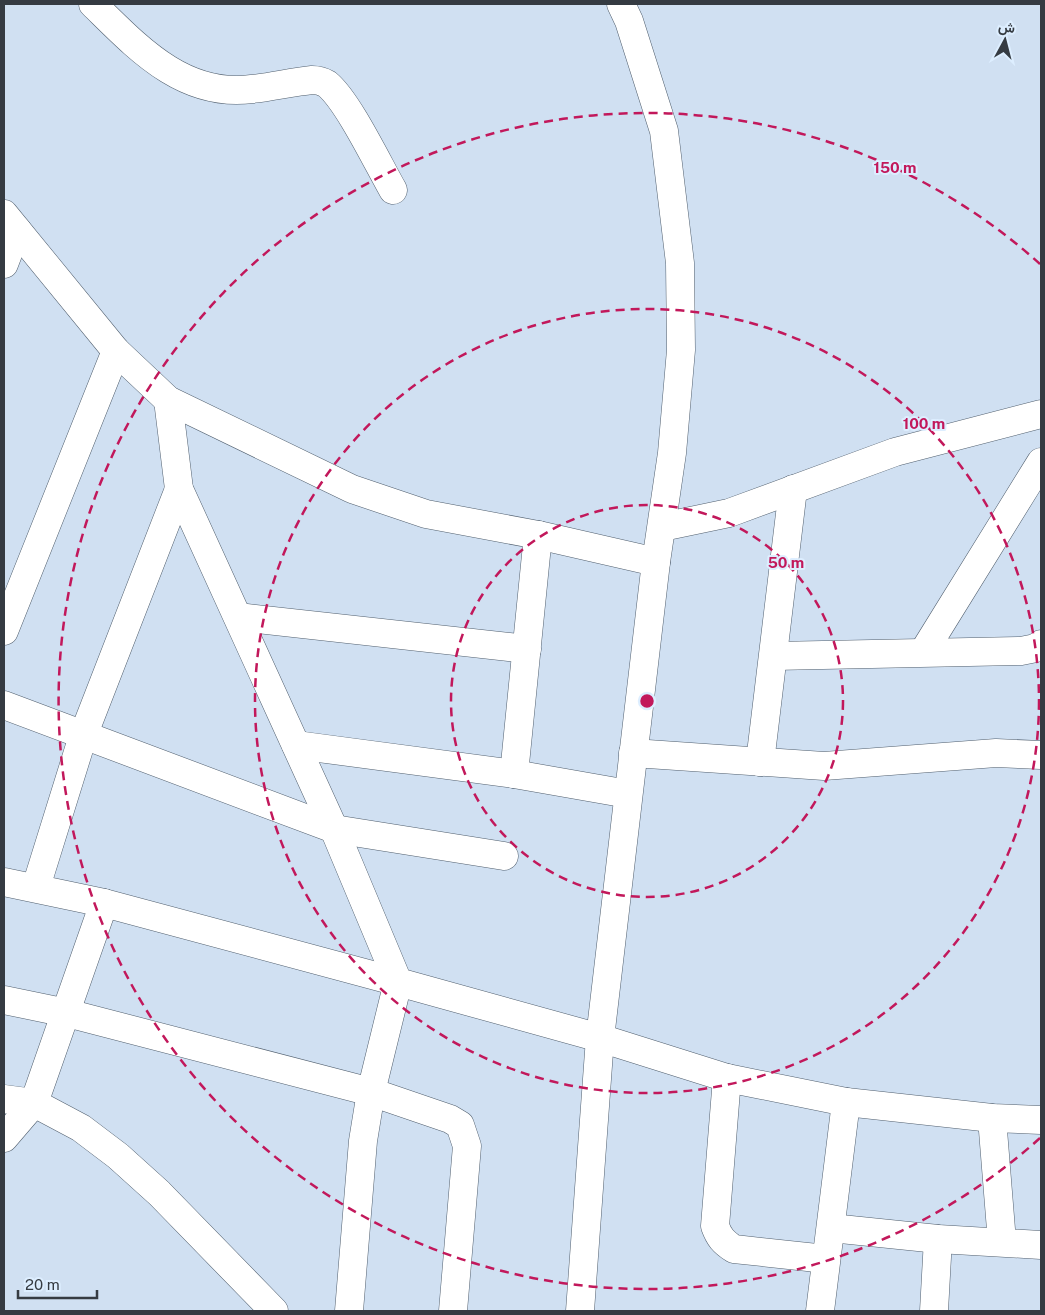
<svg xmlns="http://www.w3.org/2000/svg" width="1045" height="1315" font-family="'Public Sans',Vazirmatn,sans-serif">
	<rect width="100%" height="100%" fill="#d0e0f2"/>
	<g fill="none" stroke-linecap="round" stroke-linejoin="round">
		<!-- minor casing -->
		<g stroke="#515f6e" stroke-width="29">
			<g id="minor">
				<path d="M93 4C137 47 183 98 252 89 272 87 292 82 312 80 318 80 322 81 327 84 348 101 378 164 393 190"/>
				<path d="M4 214 116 351 168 400 352 489 426 514 538 535 656 562"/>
				<path d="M4 264 17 230"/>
				<path d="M168 400 179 489 334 829 398 982 600 1038 727 1078 846 1102 992 1118 1041 1120"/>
				<path d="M662 527 729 513 895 452 1041 414"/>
				<path d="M238 617 527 649"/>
				<path d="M4 631 116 351"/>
				<path d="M924 651 1041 462"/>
				<path d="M774 656 1021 651 1036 648 1041 644"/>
				<path d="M4 705 334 829 504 856"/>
				<path d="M296 745 514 774 628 794"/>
				<path d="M633 753 824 766 996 753 1041 755"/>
				<path d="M760 762 793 489"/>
				<path d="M514 774 538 535"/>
				<path d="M4 882 104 903 398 982 371 1092 363 1141 349 1311"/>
				<path d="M36 887 83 736 179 489"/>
				<path d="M4 1000 67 1013 371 1092 450 1119 460 1125 467 1146 453 1311"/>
				<path d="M727 1078 715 1226C719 1237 723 1242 734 1249L826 1259"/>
				<path d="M4 1099 34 1103 81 1128 118 1156 159 1193 274 1311"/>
				<path d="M992 1118 1002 1242"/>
				<path d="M4 1138 34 1103 104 903"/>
				<path d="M831 1228 938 1239 1041 1245"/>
				<path d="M580 1311 600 1038 656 562 672 453 681 350 680 263 664 131 629 21 621 4"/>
				<path d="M820 1311 846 1102"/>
				<path d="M934 1311 938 1239"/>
			</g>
		</g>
		<!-- minor -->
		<use href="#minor" stroke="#fff" stroke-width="28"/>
	</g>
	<!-- distance rings -->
	<g fill="none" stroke="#c2185b" stroke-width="2.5" stroke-dasharray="9 6">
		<circle cx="647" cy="701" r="196"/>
		<circle cx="647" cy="701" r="392"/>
		<path d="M1040 1138A588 588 0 1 1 1040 264"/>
	</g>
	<circle cx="647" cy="701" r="8" fill="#c2185b" stroke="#def" stroke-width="2.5"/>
	<g font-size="15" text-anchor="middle" font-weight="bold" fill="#c2185b" stroke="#def" stroke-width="4" stroke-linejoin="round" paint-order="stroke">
		<text x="895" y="173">150 m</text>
		<text x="924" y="429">100 m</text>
		<text x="786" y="568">50 m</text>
	</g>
	<!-- border -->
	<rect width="1045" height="1315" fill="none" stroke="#353b42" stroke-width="10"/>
	<!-- north arrow -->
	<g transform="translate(1005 40) rotate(7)" stroke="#ddeeff" stroke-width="4" paint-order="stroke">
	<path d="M0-4L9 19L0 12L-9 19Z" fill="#353b42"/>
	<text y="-8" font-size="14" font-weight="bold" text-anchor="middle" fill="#353b42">ش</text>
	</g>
	<!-- scale -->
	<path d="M18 1290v8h79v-8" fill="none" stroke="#353b42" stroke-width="2.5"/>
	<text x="25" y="1290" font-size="15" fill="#353b42" stroke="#ddeeff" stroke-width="4" paint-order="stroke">20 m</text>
</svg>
